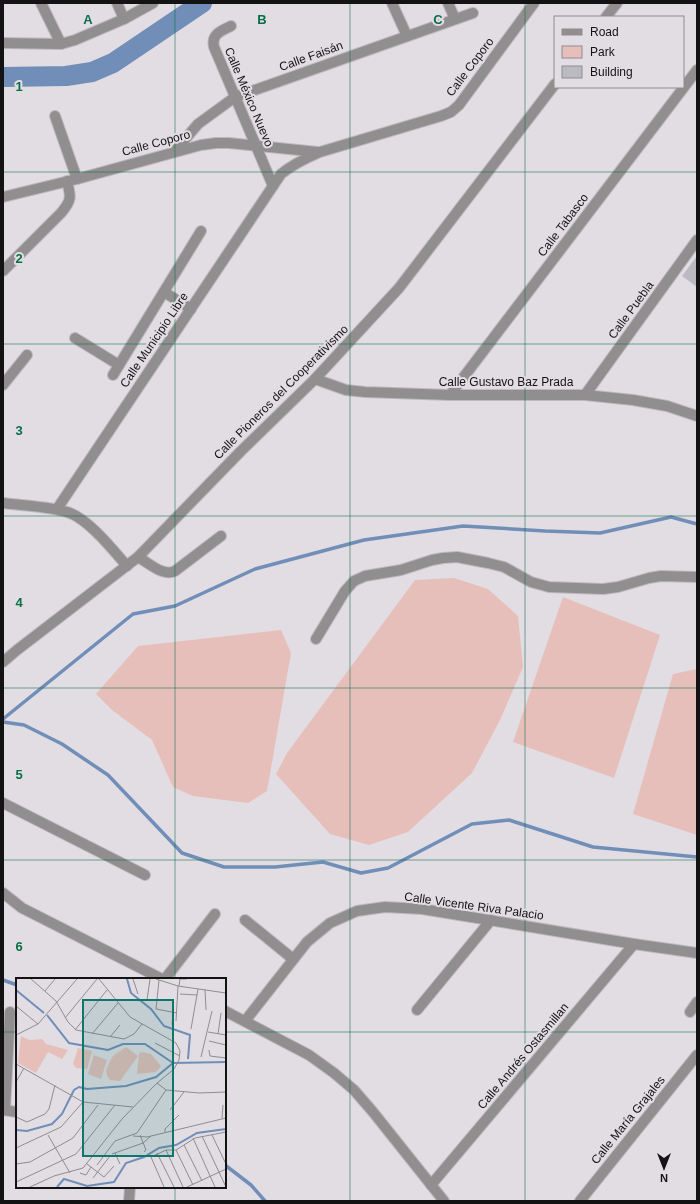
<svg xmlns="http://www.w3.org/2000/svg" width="700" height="1204" font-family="Arial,sans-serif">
	<rect width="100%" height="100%" fill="#e2dde3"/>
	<!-- green -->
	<g fill="#e6bfba">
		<path d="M454 578 488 589 518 616 523 667 500 720 472 773 408 832 369 845 330 834 276 774 287 753 415 580Z"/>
		<path d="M563 597 660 635 614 778 513 742Z"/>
		<path d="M281 630 291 653 267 791 248 803 193 796 173 787 152 740 112 710 96 694 138 646Z"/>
		<path d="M697 669V835L633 814 673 674Z"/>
	</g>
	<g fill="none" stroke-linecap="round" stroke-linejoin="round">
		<!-- stream -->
		<g stroke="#708eb8" stroke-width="3.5">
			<path d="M3 719 133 614 175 606 255 569 364 540 463 526 545 531 600 533 671 517 697 524"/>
			<path d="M3 722 24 725 62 744 108 775 182 853 224 867H275L323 862 361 873 388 868 472 824 509 820 593 847 697 857"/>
			<path d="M3 980 17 985"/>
			<path d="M225 1165 251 1185 265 1201"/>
		</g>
		<!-- river -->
		<path stroke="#708eb8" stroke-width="20" d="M3 77 66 76 92 72 113 63 202 3"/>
	</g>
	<!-- building -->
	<path fill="#babac0" d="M697 256V287L682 276Z"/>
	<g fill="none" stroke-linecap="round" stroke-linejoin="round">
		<!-- minor casing -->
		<g stroke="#bdb9be" stroke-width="12">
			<g id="minor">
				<path d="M41 3 61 44"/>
				<path d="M117 3 124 19"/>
				<path d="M392 3 407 36"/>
				<path d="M448 3 455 19"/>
				<path d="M606 17 617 3"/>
				<path d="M231 26C221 31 211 34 214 47L273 186"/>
				<path d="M3 43 61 44 75 40 124 19 153 3"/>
				<path d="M55 116 77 179"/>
				<path d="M175 151 198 124 235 97 473 13"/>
				<path d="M3 197 77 179 201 145 216 143H229L318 152"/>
				<path d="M3 271 61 213C72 200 71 197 67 181"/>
				<path d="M164 292 191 309"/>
				<path d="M75 338 119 365"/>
				<path d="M113 375 201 231"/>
				<path d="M315 379 346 390 365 392 450 395H585L633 400 667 406 697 416"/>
				<path d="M3 385 27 355"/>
				<path d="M450 395 697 70"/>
				<path d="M585 395 697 240"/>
				<path d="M3 503C24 506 50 506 70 513 90 521 113 550 127 566"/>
				<path d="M57 509 281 174C293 164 306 158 320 152L441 116 451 112 459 105 534 3"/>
				<path d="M138 557C149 563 163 577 175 571L221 536"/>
				<path d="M316 639 345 591 354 581 365 576 401 570 432 560 443 558 457 557 488 563 504 567 531 582 549 587 603 589 618 587 649 578 661 576 697 577"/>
				<path d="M3 662 17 650 138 557 241 451 315 379 399 288 555 84"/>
				<path d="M3 803 145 875"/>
				<path d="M3 893 22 908 162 979"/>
				<path d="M245 920 293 959"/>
				<path d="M165 979 215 914"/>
				<path d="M417 1010 491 920"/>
				<path d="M225 1011 309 1055 334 1073 354 1090 373 1112 444 1201"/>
				<path d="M690 1012 697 1002"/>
				<path d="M245 1021 307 942 330 923 357 911 385 907 422 909 634 944 697 953"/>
				<path d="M3 1110 17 1112"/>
				<path d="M5 1110 10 1012"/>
				<path d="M431 1185 634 944"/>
				<path d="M129 1201 130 1187"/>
				<path d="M580 1201 697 1055"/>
			</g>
		</g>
		<!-- minor -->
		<use href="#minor" stroke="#918e8f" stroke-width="10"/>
	</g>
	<!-- grid -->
	<path fill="none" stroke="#076f46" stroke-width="1" stroke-opacity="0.55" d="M175 3V979M350 3V1201M525 3V1201M3 172H697M3 344H697M3 516H697M3 688H697M3 860H697M3 1032H17M225 1032H697M175 1187V1201"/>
	<g text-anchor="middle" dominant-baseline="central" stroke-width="4" stroke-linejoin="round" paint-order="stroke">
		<!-- street labels -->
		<g font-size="12" fill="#141314" stroke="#e2dde3">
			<text transform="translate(311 56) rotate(-20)">Calle Faisán</text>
			<text transform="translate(470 67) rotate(-53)">Calle Coporo</text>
			<text transform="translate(249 97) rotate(67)">Calle México Nuevo</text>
			<text transform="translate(156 143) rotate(-15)">Calle Coporo</text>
			<text transform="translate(563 225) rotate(-53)">Calle Tabasco</text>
			<text transform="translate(631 310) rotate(-54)">Calle Puebla</text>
			<text transform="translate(154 340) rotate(-56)">Calle Municipio Libre</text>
			<text x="506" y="382">Calle Gustavo Baz Prada</text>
			<text transform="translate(281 392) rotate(-45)">Calle Pioneros del Cooperativismo</text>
			<text transform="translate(474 906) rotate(8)">Calle Vicente Riva Palacio</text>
			<text transform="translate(523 1056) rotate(-50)">Calle Andrés Ostasmillan</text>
			<text transform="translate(628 1120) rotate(-51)">Calle María Grajales</text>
		</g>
	</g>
	<!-- overview -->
	<g transform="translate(16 978)">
		<rect width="210" height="210" fill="#e2dde3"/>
		<path d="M5 58 13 62 26 61 30 66 52 72 46 81 32 74 20 95 2 85ZM110 69 122 78 104 103 94 102 91 98 90 92 93 85 97 78ZM62 70 76 73 71 91 60 90 57 86ZM125 74 135 76 145 88 140 94 121 96 123 76ZM78 77 91 82 85 101 72 96Z" fill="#e6bfba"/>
		<path fill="none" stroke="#708eb8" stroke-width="2" d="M111 1 115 15 135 31 148 48 174 57 172 81M0 12 28 35M31 37 53 65 92 72 107 66H129L157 85M157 85 210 84M0 152 11 153 36 146 46 136 58 112 63 109 71 111 110 108 140 99 157 85M41 209 48 201 71 208 98 204 110 185 128 179 143 170 160 167 181 155 210 151"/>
		<path fill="none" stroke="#908c90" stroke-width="1" d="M15 1 40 23 52 44 60 52 108 61 118 56 126 46M117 1 122 16M140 1 162 8 210 15M143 2 140 31 161 35M163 8 164 1H171M189 11 190 32M29 13 39 1M164 16 181 17M131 22 134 1M0 28 22 46M49 40 81 1M160 43 162 8M156 47 157 34M175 51 182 11M59 52 91 12M192 54 210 57M76 56 102 25M202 56 205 35M0 57 22 46 61 1M94 59 104 47M193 63 210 67M139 65 164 78M193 72 194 78 210 80M185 79 196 33M0 86 67 124 117 129M0 104 8 90M141 105 150 112 183 115 210 114M154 132 168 114M0 139 11 144 29 136 33 131 39 107M206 140 207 127M149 154V151L163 137M32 157 54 195M124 157 130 172 128 174M196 157 210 186M117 158 131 159 210 140M186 158 210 209M177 160 199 209M168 167 186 203M0 170 45 149 67 124M150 172 167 209M160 172 177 207M99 175 104 186M141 175 158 209M96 176 127 165 135 158M0 186 14 184 57 160 82 127M71 186 88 199 98 188M81 187 99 163 121 155 150 112M64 195 70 197 75 189M77 200 94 178M0 204 60 176 99 127M14 209 38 198 67 190 106 141 140 106 158 91 163 82 164 73 160 65 114 39 83 1M148 209 135 179 150 172H160L179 160 210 154M171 209 210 191"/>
		<path fill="#0f766e" fill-opacity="0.15" stroke="#0f766e" stroke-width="2" d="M67 22H157V178H67Z"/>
		<rect width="210" height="210" fill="none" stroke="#141314" stroke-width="2"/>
	</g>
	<g font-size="13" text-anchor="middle" font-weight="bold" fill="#076f46" stroke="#e2dde3" stroke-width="4" stroke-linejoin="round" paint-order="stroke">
		<text x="88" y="24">A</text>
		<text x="262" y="24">B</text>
		<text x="438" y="24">C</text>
		<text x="19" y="91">1</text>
		<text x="19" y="263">2</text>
		<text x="19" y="435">3</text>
		<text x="19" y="607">4</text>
		<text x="19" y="779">5</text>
		<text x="19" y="951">6</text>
	</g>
	<!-- border -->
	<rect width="700" height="1204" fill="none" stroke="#141314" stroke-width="8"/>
	<!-- legend -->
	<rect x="554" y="16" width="130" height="72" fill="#e2dde3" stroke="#908c90"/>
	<rect x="562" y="29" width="20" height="6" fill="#918e8f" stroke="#908c90"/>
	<text x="590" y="36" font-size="12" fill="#141314">Road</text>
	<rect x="562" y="46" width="20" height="12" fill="#e6bfba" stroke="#908c90"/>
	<text x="590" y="56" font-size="12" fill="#141314">Park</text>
	<rect x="562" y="66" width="20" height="12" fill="#babac0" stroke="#908c90"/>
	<text x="590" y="76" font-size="12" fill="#141314">Building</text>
	<!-- north arrow -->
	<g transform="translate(664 1168) rotate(180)" stroke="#e2dde3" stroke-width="3" paint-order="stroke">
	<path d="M0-3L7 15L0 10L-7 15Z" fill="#141314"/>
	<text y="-6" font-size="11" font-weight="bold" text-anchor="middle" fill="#141314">N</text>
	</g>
</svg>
